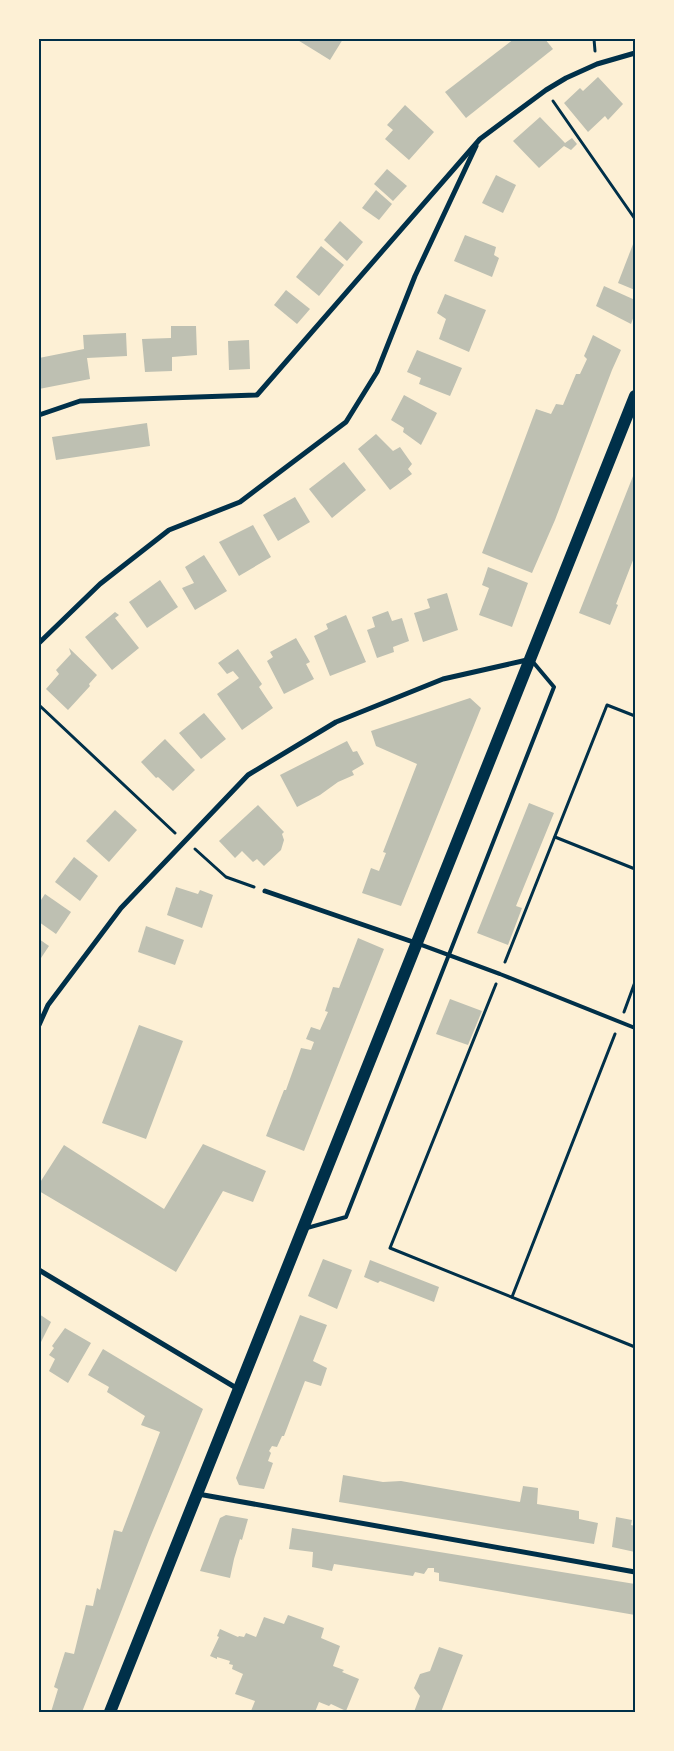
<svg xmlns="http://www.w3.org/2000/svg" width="674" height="1751" font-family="'Roboto Condensed',sans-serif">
	<rect width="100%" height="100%" fill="#fdf0d5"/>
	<!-- building -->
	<g fill="#bec0b2">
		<path d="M296 39H343L330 60Z"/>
		<path d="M514 39H545L553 49 466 118 445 92Z"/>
		<path d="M598 77 623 104 608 120 605 116 588 132 564 103 580 88 583 91Z"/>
		<path d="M405 105 434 132 409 160 385 139 393 130 387 125Z"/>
		<path d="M540 117 565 143 572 138 577 144 571 150 564 146 539 168 513 141Z"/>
		<path d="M387 169 407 186 393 201 374 184Z"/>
		<path d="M496 175 516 185 503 213 482 203Z"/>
		<path d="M376 190 392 204 379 220 362 208Z"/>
		<path d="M340 221 363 242 347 261 324 240Z"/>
		<path d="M465 235 496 247 494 255 499 258 492 277 454 261Z"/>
		<path d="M635 239V290L618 283Z"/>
		<path d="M321 246 344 265 319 296 296 277Z"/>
		<path d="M604 286 635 300V313L631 324 596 306Z"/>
		<path d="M286 290 310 309 297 324 274 305Z"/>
		<path d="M445 294 486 310 469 352 439 339 446 319 437 313Z"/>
		<path d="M171 326H196L197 355 172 357V371L145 372 142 339 171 338Z"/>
		<path d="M126 333 127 356 87 358 90 379 39 389V358L84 349 83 335Z"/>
		<path d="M593 335 621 350 612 370 555 520 532 573 482 553 536 409 551 414 556 404 563 405 576 374H580L587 359 584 356Z"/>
		<path d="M249 340 250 369 229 370 228 341Z"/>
		<path d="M417 350 462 368 450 396 419 384 421 378 407 372Z"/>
		<path d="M404 395 437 413 421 445 403 432 404 428 391 420Z"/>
		<path d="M147 423 150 446 56 460 52 437Z"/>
		<path d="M376 434 393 451 400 447 412 464 408 469 412 474 390 490 358 449Z"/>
		<path d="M344 462 366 490 332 518 309 489Z"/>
		<path d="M635 471V555L616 604 618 605 610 625 579 613Z"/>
		<path d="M295 497 310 522 278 541 263 515Z"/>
		<path d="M253 525 271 557 239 576 219 542Z"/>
		<path d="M204 555 227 591 195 610 182 588 194 583 185 567Z"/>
		<path d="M488 567 528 583 512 627 479 615 489 588 482 585Z"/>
		<path d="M160 580 178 607 147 628 129 602Z"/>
		<path d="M447 593 458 630 423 642 414 613 430 608 427 599Z"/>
		<path d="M388 611 392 621 402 618 409 641 393 647 394 652 377 658 367 630 375 627 372 617Z"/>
		<path d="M115 612 119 615 115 618 139 648 112 670 85 637Z"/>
		<path d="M346 615 366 662 330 676 314 636 328 629 326 624Z"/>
		<path d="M296 638 310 662 306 664 314 679 284 694 267 661 273 657 270 652Z"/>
		<path d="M69 648 97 675 89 684 90 686 68 710 46 689 59 674 56 670 71 654Z"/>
		<path d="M238 649 262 684 259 687 273 708 242 730 217 694 239 678 233 671 227 674 218 663Z"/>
		<path d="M470 698 481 708 401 906 362 893 371 868 379 871 386 853 383 852 417 764 376 746 371 731Z"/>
		<path d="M204 713 226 739 201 759 179 733Z"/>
		<path d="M165 739 195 770 173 791 158 777 156 778 141 762Z"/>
		<path d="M347 741 353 752 357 751 364 764 352 771 354 775 338 782 320 795 297 807 280 775Z"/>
		<path d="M529 803 554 813 516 906 522 908 508 945 477 933Z"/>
		<path d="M258 805 284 832 282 834 284 840 281 850 264 866 257 859 253 862 242 851 235 858 219 841Z"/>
		<path d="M115 810 137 830 109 862 86 841Z"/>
		<path d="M74 857 98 876 80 901 55 882Z"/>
		<path d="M176 887 198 894 200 890 213 895 202 928 167 915Z"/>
		<path d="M45 894 71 912 56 934 39 922V903Z"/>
		<path d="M146 926 184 940 175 965 138 952Z"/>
		<path d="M358 938 384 949 304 1151 266 1136 284 1090H286L301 1048 311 1050 314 1042 306 1039 311 1027 320 1030 328 1012 325 1011 333 987 339 988Z"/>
		<path d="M39 939 49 946 39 961Z"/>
		<path d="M450 999 482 1011 468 1045 436 1034Z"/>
		<path d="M139 1025 183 1041 146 1139 102 1123Z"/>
		<path d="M203 1144 266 1171 253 1202 223 1191 176 1272 39 1191V1184L64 1145 164 1209Z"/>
		<path d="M323 1259 352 1270 337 1309 308 1296Z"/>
		<path d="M370 1260 439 1287 434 1302 380 1281 378 1283 364 1277Z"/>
		<path d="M39 1314 51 1322 39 1346Z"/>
		<path d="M300 1315 327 1325 313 1361 327 1368 321 1386 305 1381 284 1436H282L277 1447 272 1446 269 1451 271 1453 268 1461 273 1463 264 1489 239 1485 236 1478Z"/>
		<path d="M65 1328 91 1343 68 1383 49 1371 55 1359 49 1355 54 1348 52 1346Z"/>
		<path d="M103 1349 203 1409 149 1540 82 1712H51L58 1689 54 1687 65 1652 74 1654 86 1605 93 1606 97 1588 100 1590 114 1530 122 1532 160 1432 141 1425 145 1416 107 1392 109 1387 88 1375Z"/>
		<path d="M343 1475 383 1482 401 1481 520 1502 523 1486 538 1488 537 1504 579 1511V1519L598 1523 594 1544 339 1502Z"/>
		<path d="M226 1515 248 1519 242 1540 240 1539 234 1559 230 1578 200 1571 220 1518Z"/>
		<path d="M616 1517 632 1520 631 1525 635 1526V1552L612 1547Z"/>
		<path d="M292 1528 635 1584V1615L439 1581V1573L434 1572V1568H428L424 1574 415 1572 413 1576 334 1564 332 1571 312 1567 313 1552 289 1549Z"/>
		<path d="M288 1615 324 1628 321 1638 340 1646 333 1666 344 1670 342 1672 359 1679 346 1711 331 1704 329 1706 319 1702 315 1712 251 1711 255 1701 235 1694 243 1674 232 1669 233 1665 229 1664 230 1661 217 1657V1659L210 1656 219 1637 217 1636 220 1629 238 1637 239 1636 244 1637 246 1633 256 1637 264 1617 284 1624Z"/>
		<path d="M439 1647 463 1655 441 1712H414L420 1696 414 1688 420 1674 430 1671Z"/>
	</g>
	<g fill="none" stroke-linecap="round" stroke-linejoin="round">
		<!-- path -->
		<g stroke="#003049" stroke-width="3">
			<path d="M594 39 595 51"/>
			<path d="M553 101 635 219"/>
			<path d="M39 705 175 833"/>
			<path d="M555 837 635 869"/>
			<path d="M195 849 226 877 254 887"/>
			<path d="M505 962 607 705 635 716"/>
			<path d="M496 984 390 1248 635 1347"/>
			<path d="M624 1012 635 982"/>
			<path d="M512 1297 615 1034"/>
		</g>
		<!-- service -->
		<g stroke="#003049" stroke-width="4">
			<path d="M419 944 500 974 635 1028"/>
			<path d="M307 1228 346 1217 554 687 533 662"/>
		</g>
		<!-- minor -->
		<g stroke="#003049" stroke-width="5">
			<path d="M39 415 80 401 257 395 480 139 546 90 566 78 597 64 635 53"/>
			<path d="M39 643 100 584 169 530 240 502 346 422 377 372 415 276 476 146"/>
			<path d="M265 891 416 943"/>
			<path d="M39 1025 48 1005 121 908 248 775 336 722 443 679 527 660"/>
			<path d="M39 1270 238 1389"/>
			<path d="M198 1494 635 1572"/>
		</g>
		<!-- primary -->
		<path stroke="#003049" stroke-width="12" d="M110 1712 635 396"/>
	</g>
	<!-- border -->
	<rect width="674" height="1751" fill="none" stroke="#fdf0d5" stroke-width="80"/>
	<rect x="40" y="40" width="594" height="1671" fill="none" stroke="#003049" stroke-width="2"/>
</svg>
